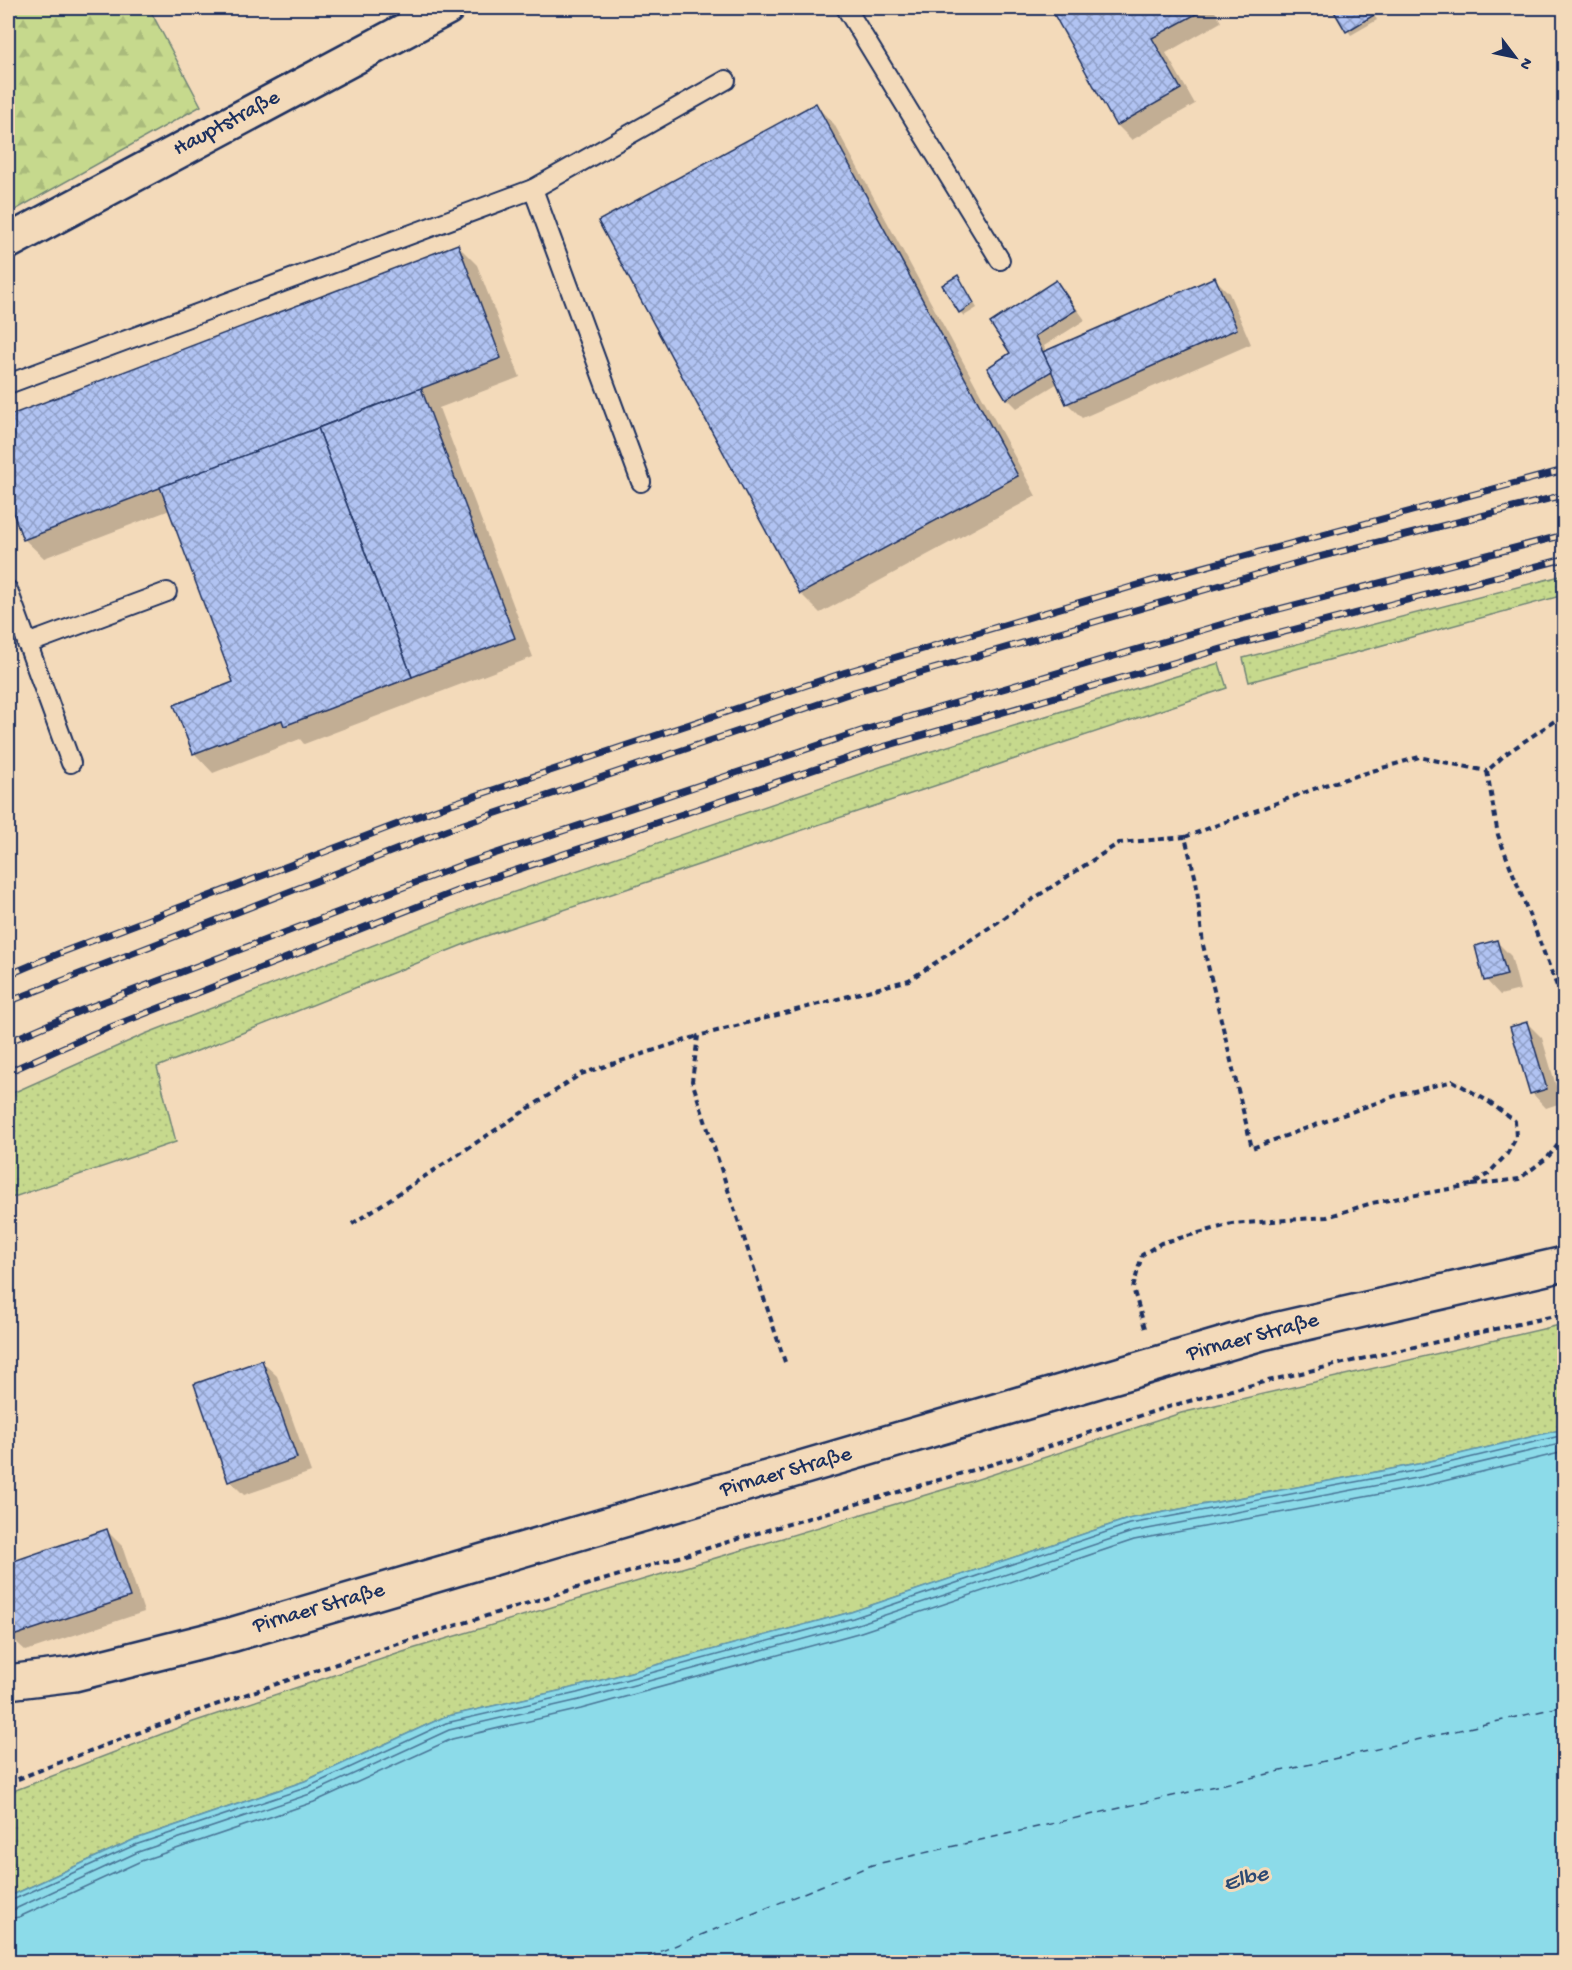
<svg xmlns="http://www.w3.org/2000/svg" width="1572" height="1970" font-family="'Gochi Hand',sans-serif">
	<defs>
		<pattern id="grass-dots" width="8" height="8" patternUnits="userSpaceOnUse" patternTransform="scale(1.5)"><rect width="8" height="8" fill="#c6d98d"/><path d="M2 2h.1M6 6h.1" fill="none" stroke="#aabb7c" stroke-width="1.8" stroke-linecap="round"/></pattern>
		<pattern id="forest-firs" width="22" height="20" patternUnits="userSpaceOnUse" patternTransform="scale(1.5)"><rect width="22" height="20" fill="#c6d98d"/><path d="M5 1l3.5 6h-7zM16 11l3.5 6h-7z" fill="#aabb7c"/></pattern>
		<pattern id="building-cross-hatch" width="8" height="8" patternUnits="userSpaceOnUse" patternTransform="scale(1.5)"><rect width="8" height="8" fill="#b1c3f2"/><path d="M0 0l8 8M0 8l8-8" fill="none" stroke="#8f9fc7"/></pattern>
	</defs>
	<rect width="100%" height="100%" fill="#f3daba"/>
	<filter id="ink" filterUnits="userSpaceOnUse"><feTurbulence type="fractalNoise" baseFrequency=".0167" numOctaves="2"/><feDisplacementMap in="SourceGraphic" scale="12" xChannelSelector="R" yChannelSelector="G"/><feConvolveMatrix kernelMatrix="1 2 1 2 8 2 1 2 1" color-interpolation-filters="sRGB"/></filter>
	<g filter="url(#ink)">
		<!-- grass -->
		<g fill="url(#grass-dots)" stroke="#708476" stroke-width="1.5">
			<path d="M1564 575V595L1249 682 1243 658Z"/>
			<path d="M1219 663 1227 688 480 938 157 1067 176 1142 8 1199V1095L145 1034 479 904 883 766Z"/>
			<path d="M1564 1324V1429L1418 1464 1128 1519 851 1612 576 1687 444 1717 305 1781 133 1840 8 1897V1793L193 1722 412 1649 969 1482 1181 1413Z"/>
		</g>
		<!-- forest -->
		<path fill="url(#forest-firs)" stroke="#708476" stroke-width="1.5" d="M8 8H149L201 106 8 214Z"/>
		<!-- water -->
		<path fill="#8cdbe9" stroke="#5f96b1" stroke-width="1.5" d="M1564 1429V1962H8V1897L133 1840 305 1781 444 1717 576 1687 851 1612 1128 1519 1418 1464Z"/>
		<!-- shadow -->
		<g fill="#0003">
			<path d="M1056 8H1213L1221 22 1166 53 1195 104 1132 140 1117 125 1053 9Z"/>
			<path d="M1333 8H1370L1377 20 1351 35Z"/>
			<path d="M815 105 834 124 1036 496 820 613 801 594Z"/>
			<path d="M458 246 477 265 520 377 439 408 533 657 304 744 300 739 213 773 194 753 235 683 170 510 44 558 24 539 8 495V417Z"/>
			<path d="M1215 279 1229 293 1251 344 1082 418 1067 403 1058 383 1017 408 1007 398 1012 353 1056 282 1065 292 1085 320 1044 346 1046 352Z"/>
			<path d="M962 282 977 308 964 316 960 312Z"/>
			<path d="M1497 942 1511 956 1520 990 1500 995 1486 980Z"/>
			<path d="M1527 1023 1542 1038 1561 1103 1546 1108 1532 1093Z"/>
			<path d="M262 1362 277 1376 311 1472 244 1495 230 1481Z"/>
			<path d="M107 1531 122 1546 144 1612 26 1651 11 1637 8 1625V1564Z"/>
		</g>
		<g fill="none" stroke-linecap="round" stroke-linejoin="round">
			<!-- shore -->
			<g stroke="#487496" stroke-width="1.5">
				<path d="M8 1902 135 1845 308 1787 446 1723 577 1693 853 1618 1130 1524 1419 1470 1564 1435"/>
				<path d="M8 1910 15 1909 138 1852 310 1794 449 1730 579 1700 855 1625 1132 1532 1421 1477 1564 1443"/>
				<path d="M8 1919 19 1917 141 1861 314 1802 452 1739 581 1709 858 1633 1134 1540 1423 1486 1564 1452"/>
			</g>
			<!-- ferry -->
			<path stroke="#2c4973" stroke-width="1.5" stroke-dasharray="8 6" stroke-linecap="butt" d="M635 1962 872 1865 1564 1706"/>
		</g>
		<!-- building -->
		<g fill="url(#building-cross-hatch)" stroke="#1b2f5e" stroke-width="1.5">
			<path d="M1053 8H1207L1152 38 1181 89 1116 126 1051 9Z"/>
			<path d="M1332 8H1369L1374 15 1346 32Z"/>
			<path d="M816 103 1018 476 800 594 598 221Z"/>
			<path d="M458 244 501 358 23 540 8 499V416Z"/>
			<path d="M958 275 974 303 959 313 942 285Z"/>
			<path d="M1215 277 1237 329 1066 404 1043 352Z"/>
			<path d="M1056 280 1076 310 1035 336 1052 371 1006 399 987 368 1010 353 990 323Z"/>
			<path d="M421 388 515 638 412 677 318 428Z"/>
			<path d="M318 428 412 677 284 726 282 720 193 754 174 705 233 682 160 487Z"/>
			<path d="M1497 940 1507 975 1484 981 1475 946Z"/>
			<path d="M1527 1022 1547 1089 1530 1094 1510 1027Z"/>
			<path d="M262 1360 297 1458 228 1482 194 1384Z"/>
			<path d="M107 1529 130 1597 10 1637 8 1630V1563Z"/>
		</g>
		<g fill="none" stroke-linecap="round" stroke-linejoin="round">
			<!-- lane casing -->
			<g stroke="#1b2f5e" stroke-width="22">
				<g id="lane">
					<path d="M846 8 1000 260"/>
					<path d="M533 189 726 80"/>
					<path d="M8 384 533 189 641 482"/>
					<path d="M8 590 71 763"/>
					<path d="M27 644 167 592"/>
				</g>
			</g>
			<!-- secondary casing -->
			<g stroke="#1b2f5e" stroke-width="38">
				<g id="secondary">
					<path d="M8 242 447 8"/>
					<path d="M8 1682 74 1674 234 1634 1262 1333 1564 1264"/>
				</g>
			</g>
			<!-- path -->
			<g stroke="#1b2f5e" stroke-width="4" stroke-dasharray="6 4.5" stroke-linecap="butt">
				<path d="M1564 718 1556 720 1507 753 1487 771 1498 835 1564 1004"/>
				<path d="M1472 1185 1519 1179 1548 1157 1564 1137"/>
				<path d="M352 1224 581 1074 698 1036"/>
				<path d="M1145 1328 1133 1288 1142 1255 1161 1243 1232 1224 1327 1217 1372 1203 1471 1185 1488 1174 1507 1154 1516 1138 1515 1121 1486 1100 1453 1081 1398 1095 1252 1148 1203 945 1196 880 1185 837 1322 786 1419 757 1487 771"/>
				<path d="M785 1362 692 1081 698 1036 909 980 1119 843 1185 837"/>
				<path d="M8 1783C228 1694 455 1625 682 1556 789 1523 896 1493 1003 1461 1063 1443 1122 1420 1182 1403 1309 1369 1437 1342 1564 1314"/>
			</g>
			<!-- lane -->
			<use href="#lane" stroke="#f3daba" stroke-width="18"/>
			<!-- secondary -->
			<use href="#secondary" stroke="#f3daba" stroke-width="33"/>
			<!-- rail casing -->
			<g stroke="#1b2f5e" stroke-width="7">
				<g id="rail">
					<path d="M8 975 60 953 445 806 846 672 1148 582 1564 470"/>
					<path d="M8 1002 449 829 854 692 1307 560 1564 495"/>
					<path d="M8 1042 82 1010 464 864 864 730 1233 621 1564 535"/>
					<path d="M8 1072 93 1034 472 885 872 750 1242 643 1564 559"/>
				</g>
			</g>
			<!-- rail -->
			<use href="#rail" stroke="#f3daba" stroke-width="4.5" stroke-dasharray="14" stroke-linecap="butt"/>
		</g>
	</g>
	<g text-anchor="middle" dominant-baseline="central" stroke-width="6" stroke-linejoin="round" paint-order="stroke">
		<!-- street labels -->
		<g font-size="22" fill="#1b2f5e" stroke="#f3daba">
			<text transform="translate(227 124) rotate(-28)">Hauptstraße</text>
			<text transform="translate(1253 1338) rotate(-15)">Pirnaer Straße</text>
			<text transform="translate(786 1473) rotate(-16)">Pirnaer Straße</text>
			<text transform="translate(319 1609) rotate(-16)">Pirnaer Straße</text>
		</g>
		<!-- water labels -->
		<g font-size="24" font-style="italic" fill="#2c4973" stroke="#f3daba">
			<text transform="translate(1246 1880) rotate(-15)">Elbe</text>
		</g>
	</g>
	<!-- margin -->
	<rect width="1572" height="1970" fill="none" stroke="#f3daba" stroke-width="30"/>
	<rect x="15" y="15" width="1542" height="1940" fill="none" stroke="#1b2f5e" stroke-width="2" filter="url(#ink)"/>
	<!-- north arrow -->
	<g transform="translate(1515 57) rotate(122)" stroke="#f3daba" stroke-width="4.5" paint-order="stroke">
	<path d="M0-4.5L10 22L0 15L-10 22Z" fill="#1b2f5e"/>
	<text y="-9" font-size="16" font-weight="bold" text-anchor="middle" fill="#1b2f5e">N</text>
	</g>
</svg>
